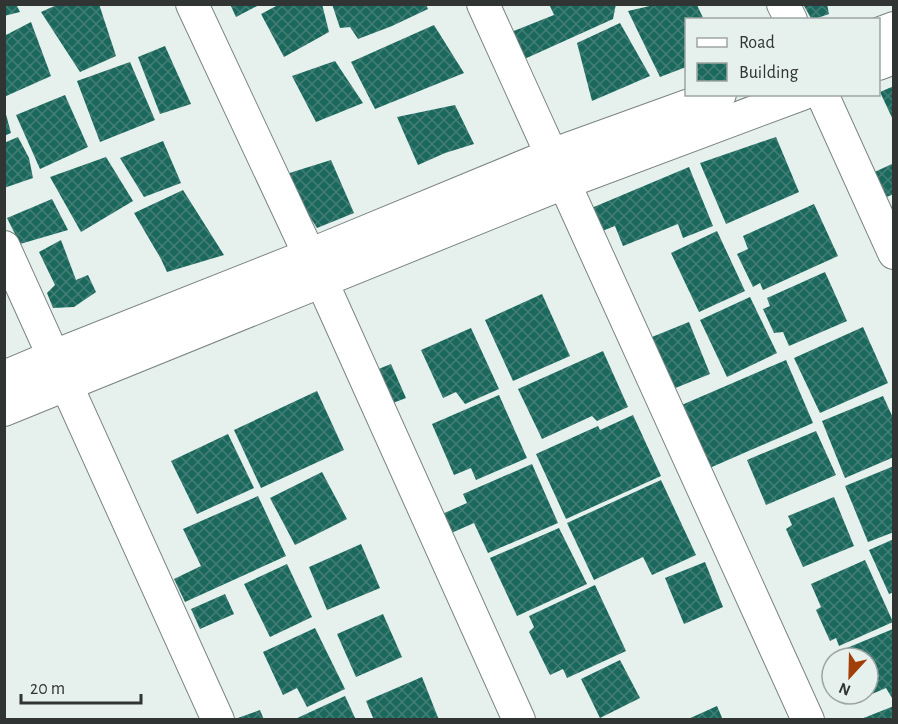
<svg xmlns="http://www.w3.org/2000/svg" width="898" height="724" font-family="'Alegreya Sans',sans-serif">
	<defs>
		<pattern id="building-cross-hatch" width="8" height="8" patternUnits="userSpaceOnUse" patternTransform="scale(1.5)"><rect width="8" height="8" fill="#1b685c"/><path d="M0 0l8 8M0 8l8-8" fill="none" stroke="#447e76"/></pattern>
	</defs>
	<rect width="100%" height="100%" fill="#e6f0ed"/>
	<!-- building -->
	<g fill="url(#building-cross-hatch)">
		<path d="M4 4H16L20 12 4 16Z"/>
		<path d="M59 4H99L116 56 80 72 41 12Z"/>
		<path d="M230 4H261L236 17Z"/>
		<path d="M280 4H322L329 32 284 57 261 14Z"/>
		<path d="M332 4H426L428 9 392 26 358 39 350 27 340 28Z"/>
		<path d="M549 4H616L613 19 520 61 506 34 554 15Z"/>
		<path d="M803 4H827L829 14 812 20Z"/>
		<path d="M654 5H697L704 20H686V67L660 77 628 11Z"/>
		<path d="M31 22 51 76 4 97V36Z"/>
		<path d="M620 23 650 76 592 101 577 43Z"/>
		<path d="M434 25 464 73 375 109 351 62Z"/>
		<path d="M165 46 191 104 160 114 138 57Z"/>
		<path d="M335 61 363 103 316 122 292 76Z"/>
		<path d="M130 62 155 120 100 142 77 81Z"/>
		<path d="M894 86V122L880 92Z"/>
		<path d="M65 95 88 147 40 169 16 115Z"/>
		<path d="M455 105 474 144 445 153 418 165 397 117Z"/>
		<path d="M4 107 11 133 4 136Z"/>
		<path d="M18 137 29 158 33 178 4 188V143Z"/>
		<path d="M776 137 799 192 726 224 700 163Z"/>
		<path d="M163 141 181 183 144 197 120 158Z"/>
		<path d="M106 157 133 201 81 232 50 177Z"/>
		<path d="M331 160 354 213 317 228 283 175Z"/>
		<path d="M892 164 894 194 879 200 868 175Z"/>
		<path d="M689 167 713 226 683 238 678 224 623 246 615 226 589 236 582 212Z"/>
		<path d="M183 190 224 255 167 272 161 259 134 213Z"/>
		<path d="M52 199 68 230 20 244 7 218Z"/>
		<path d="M814 204 838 256 763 290 760 283 753 287 737 254 748 249 743 236Z"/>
		<path d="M717 231 745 291 699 312 671 253Z"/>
		<path d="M61 240 76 280 88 275 96 292 74 307 53 308 47 293 55 285 39 252Z"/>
		<path d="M825 272 847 321 789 346 783 332 774 333 763 309 770 306 767 298Z"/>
		<path d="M542 294 570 356 513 381 485 320Z"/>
		<path d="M750 297 777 353 727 377 700 320Z"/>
		<path d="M689 322 710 374 668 391 647 339Z"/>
		<path d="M863 327 888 383 820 413 794 358Z"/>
		<path d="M471 328 499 389 465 404 456 392 443 398 421 350Z"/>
		<path d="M603 351 628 407 597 421 592 416 542 439 518 389Z"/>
		<path d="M786 360 813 423 705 470 677 407Z"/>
		<path d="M391 364 406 398 385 406 371 372Z"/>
		<path d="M317 391 344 450 261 488 234 430Z"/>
		<path d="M499 395 527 458 476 480 471 468 454 475 432 424Z"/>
		<path d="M883 396 894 420V457L845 478 822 421Z"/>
		<path d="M633 415 661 476 566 519 536 454 598 426 600 430Z"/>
		<path d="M816 431 836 475 766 505 747 460Z"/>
		<path d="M228 434 254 488 197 514 171 461Z"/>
		<path d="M532 464 558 523 488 553 474 523 449 534 440 515 467 503 463 494Z"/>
		<path d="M894 466V532L868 542 845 486Z"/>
		<path d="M322 472 347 519 295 545 270 498Z"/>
		<path d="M661 480 696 555 652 575 643 557 594 580 567 523Z"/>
		<path d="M258 496 286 556 185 602 174 579 201 566 183 529Z"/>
		<path d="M834 497 854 546 803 567 786 529 792 525 788 516Z"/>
		<path d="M559 528 587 584 517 616 490 558Z"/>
		<path d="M894 539V592L889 594 869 550Z"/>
		<path d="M361 544 380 588 327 610 309 567Z"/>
		<path d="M865 560 893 622 839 646 836 638 830 641 816 610 821 607 811 584Z"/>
		<path d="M705 562 723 607 684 624 665 578Z"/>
		<path d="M287 564 312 617 270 637 244 584Z"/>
		<path d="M595 585 626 651 567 678 563 669 550 675 529 632 534 627 529 616Z"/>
		<path d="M225 594 234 614 200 629 191 609Z"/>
		<path d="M383 614 402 657 356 677 337 634Z"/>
		<path d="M315 628 345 689 307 707 297 688 283 695 263 652Z"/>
		<path d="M893 629 894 697 892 698 886 688 858 700 855 694H868V658H839L837 652Z"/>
		<path d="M620 660 640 698 600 718 581 679Z"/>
		<path d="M422 677 439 720H374L366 701Z"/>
		<path d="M345 696 356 720H293Z"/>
		<path d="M717 706 723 720H686Z"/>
		<path d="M894 706V720H861V719Z"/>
		<path d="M260 710 264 720H235V719Z"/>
	</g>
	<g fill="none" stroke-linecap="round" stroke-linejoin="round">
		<!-- minor casing -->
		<g stroke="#7b8482" stroke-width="34">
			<g id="minor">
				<path d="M192 4 322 282 519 720"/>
				<path d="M483 4 808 720"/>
				<path d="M783 4 791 20"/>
				<path d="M878 34 894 28"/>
				<path d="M878 64 894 58"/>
				<path d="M822 94 894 253"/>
				<path d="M4 247 218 720"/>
				<path d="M4 377 54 356 309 255 551 155 720 94"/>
				<path d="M4 410 564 183 802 94"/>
			</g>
		</g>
		<!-- minor -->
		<use href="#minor" stroke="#fff" stroke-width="32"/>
	</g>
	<!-- border -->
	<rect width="898" height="724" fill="none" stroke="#303433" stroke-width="12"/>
	<!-- legend -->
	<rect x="685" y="18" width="195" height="78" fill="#e6f0ed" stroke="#9da5a3" stroke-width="1.5"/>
	<rect x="697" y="38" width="30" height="9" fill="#ffffff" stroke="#9da5a3" stroke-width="1.5"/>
	<text x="739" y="48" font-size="18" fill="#303433">Road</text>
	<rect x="697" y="63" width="30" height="18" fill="url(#building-cross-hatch)" stroke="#9da5a3" stroke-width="1.5"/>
	<text x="739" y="78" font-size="18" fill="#303433">Building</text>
	<!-- north arrow -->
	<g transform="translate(850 676) rotate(202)"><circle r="28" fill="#e6f0ed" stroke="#9da5a3" stroke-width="1.5"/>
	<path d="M0-4.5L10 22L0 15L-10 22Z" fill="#a23e07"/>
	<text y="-9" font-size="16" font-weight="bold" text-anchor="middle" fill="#303433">N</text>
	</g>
	<!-- scale -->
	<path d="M21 694v9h120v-9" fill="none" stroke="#303433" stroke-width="3"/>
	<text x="30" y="694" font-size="18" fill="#303433" stroke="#e6f0ed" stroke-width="4.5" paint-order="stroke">20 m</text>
</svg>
